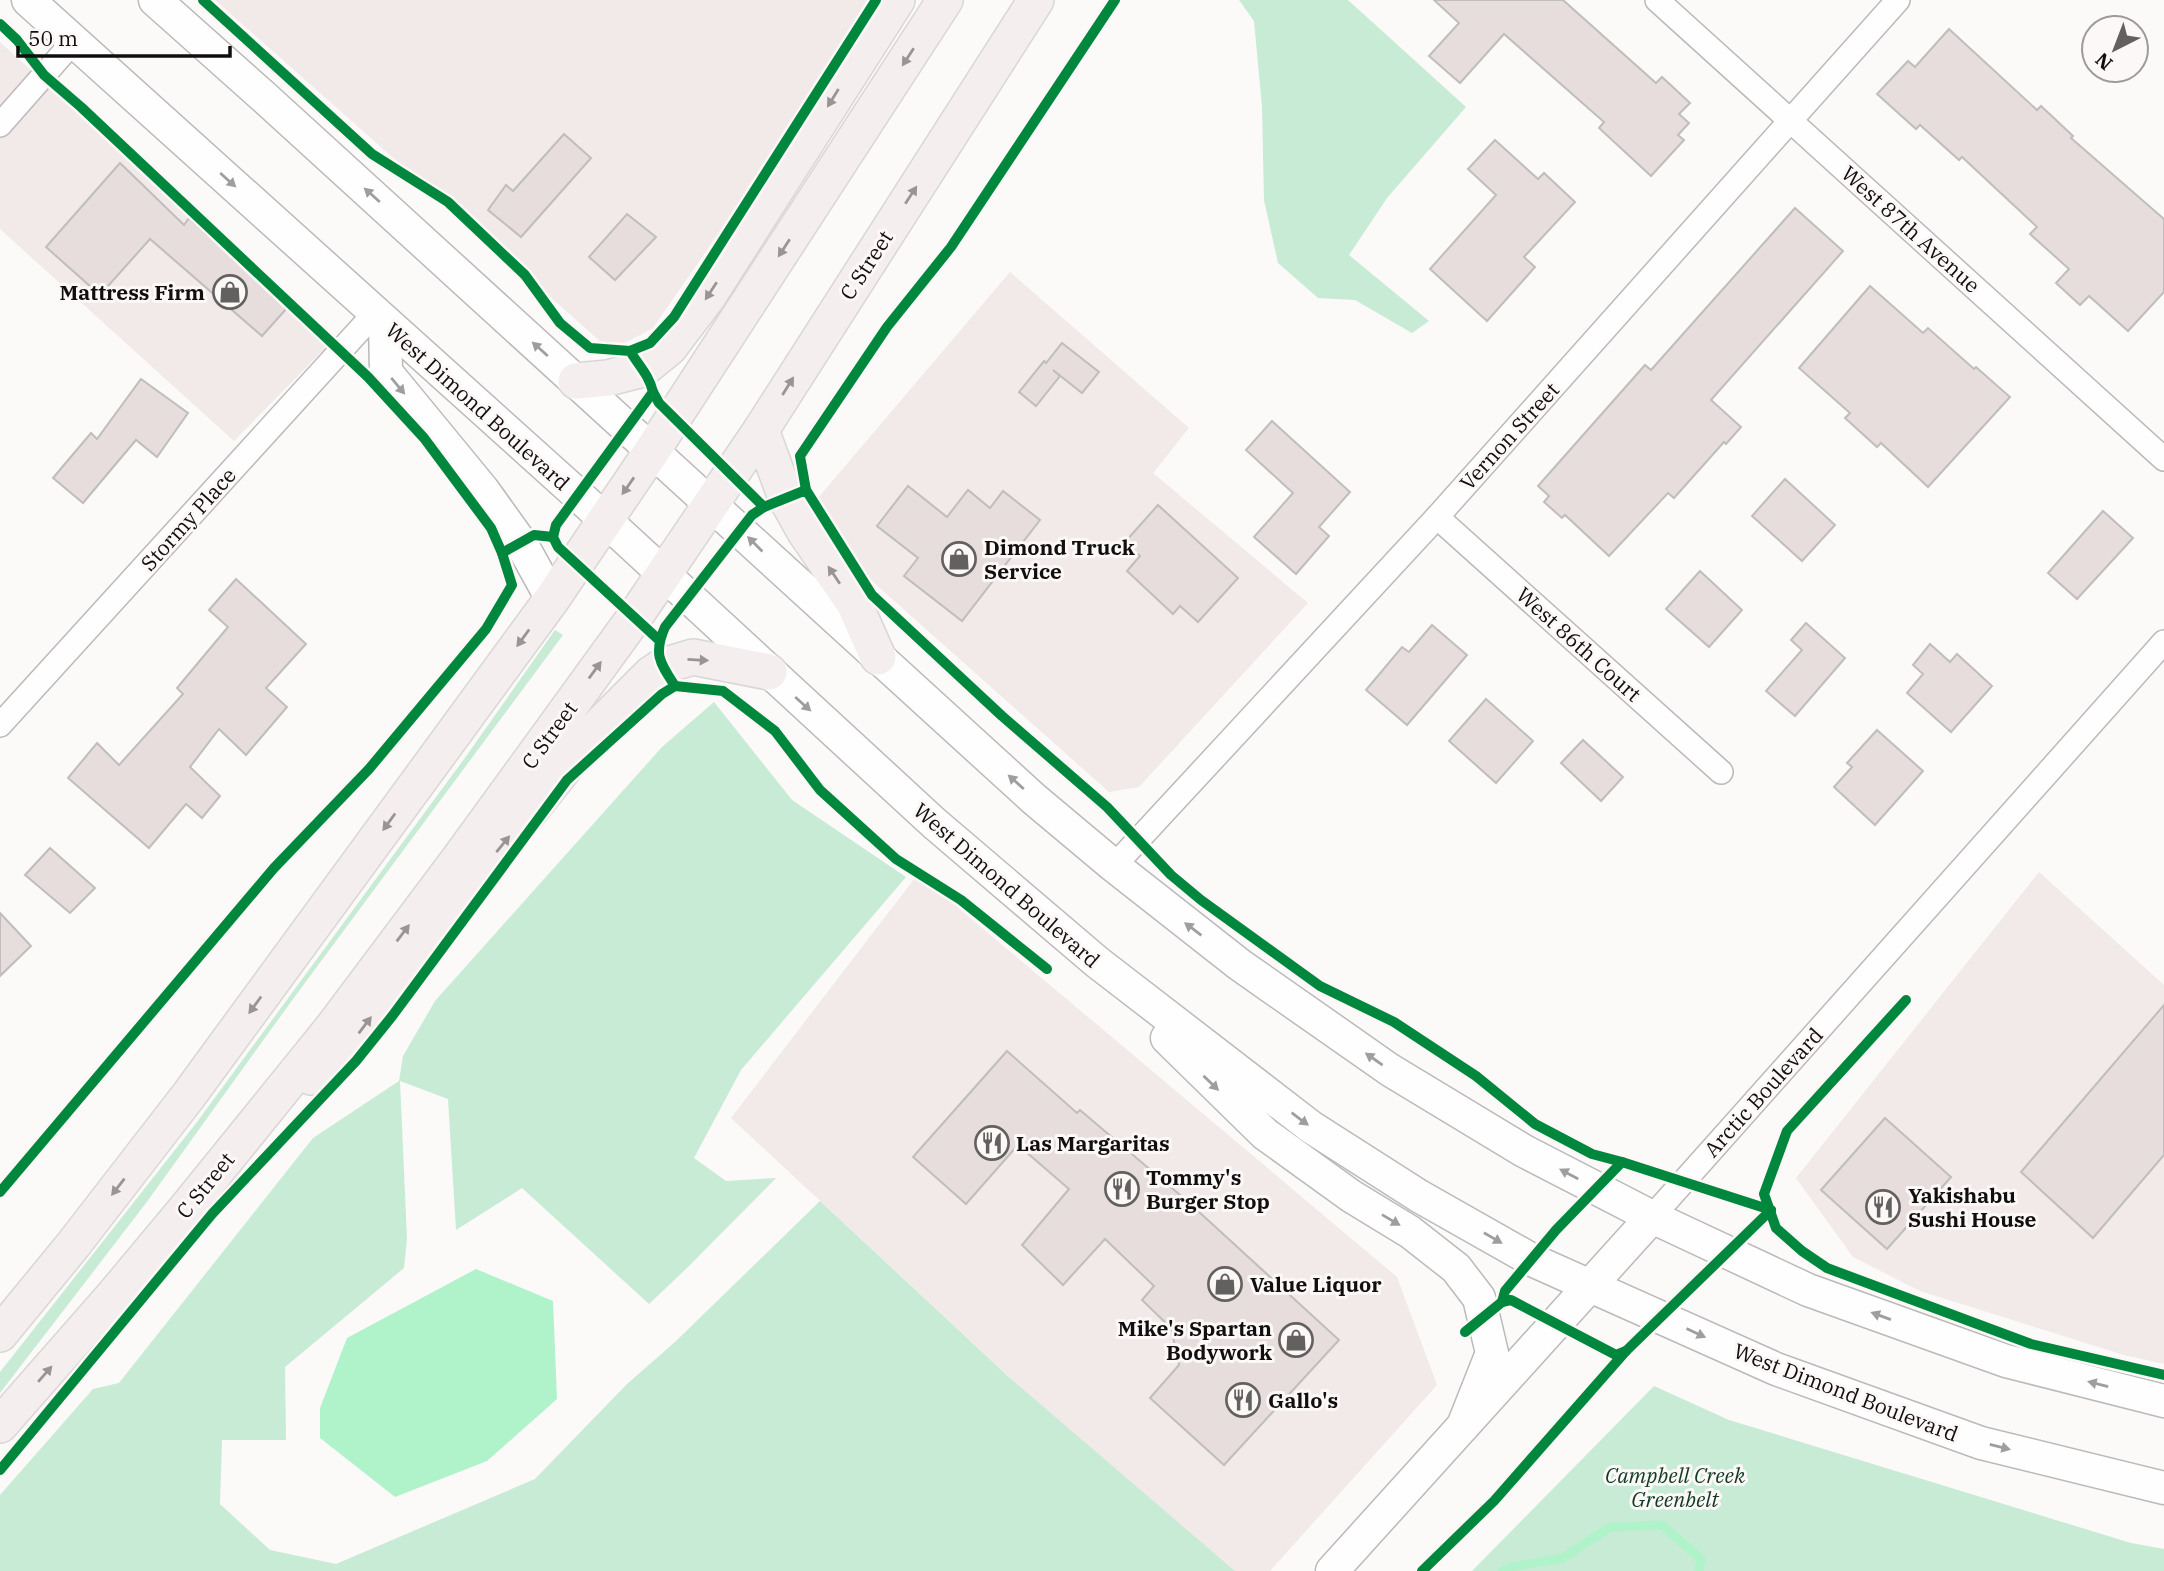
<svg xmlns="http://www.w3.org/2000/svg" width="2164" height="1571" font-family="'IBM Plex Serif',serif">
	<rect width="100%" height="100%" fill="#fcf9f9"/>
	<!-- built -->
	<g fill="#f2e9e9">
		<path d="M215 0H880L653 328 625 343 601 342Z"/>
		<path d="M0 42 330 343 234 441 0 229Z"/>
		<path d="M1010 272 1189 428 1153 473 1308 603 1139 787 1109 792 801 518Z"/>
		<path d="M2039 872 2164 985V1364L2124 1355 1920 1291 1853 1257 1796 1178Z"/>
		<path d="M918 874 1397 1277 1437 1385 1270 1571H1235L1032 1398 731 1118Z"/>
	</g>
	<!-- green -->
	<g fill="#c7ebd4">
		<path d="M1239 0H1348L1466 107 1387 198 1349 255 1429 321 1412 333 1355 300 1318 298 1278 263 1264 200 1262 107 1254 21Z"/>
		<path d="M555 630 563 635 293 999 146 1203 0 1393V1372L197 1122 467 755Z"/>
		<path d="M714 702 792 800 906 877 741 1070 694 1158 726 1181 776 1178 687 1268 649 1304 522 1188 456 1230 448 1099 400 1081 407 1239 404 1268 285 1367 286 1440H222L220 1504 270 1550 336 1564 535 1479 627 1384 675 1342 820 1201 1010 1378 1235 1571H0V1495L93 1389 119 1383 313 1138 399 1081 403 1056 435 1001 662 747Z"/>
		<path d="M1654 1386 1729 1420 2131 1543 2164 1549V1571H1472Z"/>
	</g>
	<!-- water -->
	<path fill="#b0f3ca" d="M476 1269 553 1301 557 1399 487 1461 395 1497 320 1438V1408L347 1338Z"/>
	<g fill="none" stroke-linecap="round" stroke-linejoin="round">
		<!-- stream -->
		<path stroke="#b0f3ca" stroke-width="9" d="M1503 1571 1511 1567 1563 1558 1610 1527 1662 1525 1701 1559 1699 1571"/>
	</g>
	<!-- building -->
	<g fill="#e6dddc" stroke="#bfbdbd" stroke-width="2">
		<path d="M1434 0H1563L1656 83 1662 77 1690 103 1679 114 1689 123 1678 135 1684 140 1651 176 1599 128 1604 122 1504 34 1460 83 1429 56 1459 23Z"/>
		<path d="M1949 29 2037 110 2041 106 2073 136 2071 138 2164 219V292L2128 331 2089 296 2080 305 2056 283 2069 269 2030 234 2037 227 1962 157 1959 160 1920 125 1916 129 1877 94 1908 61 1915 67Z"/>
		<path d="M564 134 591 158 521 237 488 210 506 185 513 191Z"/>
		<path d="M1495 140 1538 179 1544 173 1575 202 1524 257 1535 267 1487 321 1430 269 1496 195 1468 169Z"/>
		<path d="M120 163 184 225 189 218 287 308 262 336 150 239 100 295 46 247Z"/>
		<path d="M1795 208 1843 251 1711 400 1741 427 1726 444 1724 442 1674 498 1668 493 1609 556 1565 515 1562 518 1544 502 1549 496 1538 486 1645 365 1651 370Z"/>
		<path d="M627 214 656 237 615 280 589 257Z"/>
		<path d="M1870 286 1923 333 1928 328 1974 369 1976 367 2010 397 1928 487 1881 443 1877 447 1845 418 1850 413 1799 368Z"/>
		<path d="M1062 343 1099 372 1082 393 1053 370 1060 376 1036 406 1019 392 1044 361 1046 363Z"/>
		<path d="M141 379 188 413 157 457 136 440 83 503 53 478 91 433 97 439Z"/>
		<path d="M1272 421 1350 492 1319 527 1329 536 1296 574 1254 537 1293 493 1246 450Z"/>
		<path d="M1785 479 1835 525 1802 561 1752 516Z"/>
		<path d="M908 486 947 517 968 490 990 508 1003 491 1040 520 962 621 904 576 918 558 877 526Z"/>
		<path d="M1158 505 1238 578 1198 622 1180 606 1173 614 1127 571 1140 556 1125 542Z"/>
		<path d="M2103 511 2133 538 2077 599 2048 573Z"/>
		<path d="M1700 571 1742 610 1709 647 1666 609Z"/>
		<path d="M236 579 306 644 266 688 287 707 246 755 219 729 190 767 220 796 202 818 186 804 149 848 68 778 97 743 119 765 183 694 177 688 228 627 209 610Z"/>
		<path d="M1806 623 1845 658 1795 716 1766 691 1802 650 1791 640Z"/>
		<path d="M1432 625 1467 655 1407 725 1366 690 1402 647 1409 652Z"/>
		<path d="M1930 644 1950 662 1957 654 1992 686 1951 732 1907 693 1923 674 1913 665Z"/>
		<path d="M1486 699 1533 741 1496 783 1449 741Z"/>
		<path d="M1877 730 1923 771 1875 825 1834 787 1852 767 1847 763Z"/>
		<path d="M1583 740 1623 777 1601 801 1561 763Z"/>
		<path d="M50 848 95 888 70 913 25 875Z"/>
		<path d="M0 913 31 946 0 976Z"/>
		<path d="M2164 1005V1155L2093 1238 2021 1172Z"/>
		<path d="M1007 1051 1077 1113 1080 1110 1186 1200 1339 1340 1224 1465 1150 1398 1179 1365 1171 1328 1142 1300 1154 1286 1105 1239 1063 1285 1022 1245 1069 1189 1018 1145 966 1204 913 1157Z"/>
		<path d="M1885 1118 1951 1177 1887 1249 1821 1190Z"/>
	</g>
	<g fill="none" stroke-linecap="round" stroke-linejoin="round">
		<!-- minor casing -->
		<g stroke="#bbb9b9" stroke-width="26">
			<g id="minor">
				<path d="M1657 0 2164 459"/>
				<path d="M0 125 73 42"/>
				<path d="M1437 517 1721 772"/>
				<path d="M0 725 375 313"/>
				<path d="M1114 866 1437 517 1898 0"/>
				<path d="M1652 1217 2164 642"/>
			</g>
		</g>
		<!-- secondary casing -->
		<g stroke="#bbb9b9" stroke-width="35">
			<g id="secondary">
				<path d="M28 0 578 495 934 823 1097 962 1311 1127 1419 1196 1532 1260 1776 1369 1981 1443 2164 1488"/>
				<path d="M155 0 264 97 1034 799 1114 866 1240 965 1390 1070 1524 1151 1652 1217 1808 1290 2006 1361 2164 1401"/>
				<path d="M385 322 386 372 483 490 521 543 552 599"/>
				<path d="M1167 1038 1265 1134 1351 1196 1410 1232 1456 1268 1479 1298 1492 1353 1463 1426"/>
				<path d="M1332 1571 1652 1217"/>
			</g>
		</g>
		<!-- primary casing -->
		<g stroke="#d8d6d6" stroke-width="38">
			<g id="primary">
				<path d="M576 381 608 378 643 369 669 348 707 298 897 0"/>
				<path d="M761 430 786 498 805 532 854 603 878 657"/>
				<path d="M311 1077 351 1044 488 864 593 732 651 674 663 666 693 657 769 672"/>
				<path d="M0 1334 73 1245 189 1095 552 599 652 451 945 0"/>
				<path d="M0 1425 114 1295 185 1210 333 1027 459 859 634 618 761 430 1036 0"/>
			</g>
		</g>
		<!-- minor -->
		<use href="#minor" stroke="#fffefe" stroke-width="23"/>
		<!-- secondary -->
		<use href="#secondary" stroke="#fffefe" stroke-width="32"/>
		<!-- primary -->
		<use href="#primary" stroke="#f4efee" stroke-width="35"/>
		<!-- cycleway casing -->
		<g stroke="#fdf8f8" stroke-width="15">
			<g id="cycleway">
				<path d="M203 0 372 154 448 202 525 275 560 323 590 348 630 351C639 366 649 375 653 392L556 525 553 537 558 547 659 640"/>
				<path d="M0 24 17 40 44 75 81 107 368 377 424 438 491 528 502 553"/>
				<path d="M630 351 650 343 674 317 876 0"/>
				<path d="M653 392 659 403 764 507"/>
				<path d="M806 490 800 456 887 327 951 247 1115 0"/>
				<path d="M675 686C660 663 653 654 665 627L752 515 764 507 806 490 872 595 1002 716 1107 807 1171 875 1201 900 1320 986 1394 1022 1476 1076 1535 1124 1592 1154 1622 1162"/>
				<path d="M1906 1000 1787 1131 1764 1194 1776 1228 1802 1251 1827 1268 2031 1344 2164 1375"/>
				<path d="M0 1192 274 868 369 769 486 629 512 585 502 553 534 535 553 537"/>
				<path d="M1502 1302 1505 1291 1556 1230 1622 1162 1771 1210"/>
				<path d="M1465 1332 1502 1302 1511 1300 1616 1355 1626 1351"/>
				<path d="M0 1470 212 1214 356 1061 393 1015 567 780 662 694 675 686 723 691 775 731 820 790 896 859 961 900 1047 969"/>
				<path d="M1422 1571 1494 1501 1626 1351 1771 1210"/>
			</g>
		</g>
		<!-- cycleway -->
		<use href="#cycleway" stroke="#00873e" stroke-width="10"/>
	</g>
	<!-- one-way arrows -->
	<defs><path id="oneway-solid" d="M-6-.8H1V-3.2L6.5 0L1 3.2V.8H-6Z" transform="scale(1.75)"/></defs>
	<g fill="#999594">
		<use href="#oneway-solid" transform="translate(908 57) rotate(123)"/>
		<use href="#oneway-solid" transform="translate(833 98) rotate(122)"/>
		<use href="#oneway-solid" transform="translate(911 195) rotate(-57)"/>
		<use href="#oneway-solid" transform="translate(784 248) rotate(123)"/>
		<use href="#oneway-solid" transform="translate(711 291) rotate(123)"/>
		<use href="#oneway-solid" transform="translate(788 386) rotate(-58)"/>
		<use href="#oneway-solid" transform="translate(628 486) rotate(125)"/>
		<use href="#oneway-solid" transform="translate(834 575) rotate(-124)"/>
		<use href="#oneway-solid" transform="translate(523 638) rotate(126)"/>
		<use href="#oneway-solid" transform="translate(698 660) rotate(3)"/>
		<use href="#oneway-solid" transform="translate(595 670) rotate(-54)"/>
		<use href="#oneway-solid" transform="translate(389 822) rotate(126)"/>
		<use href="#oneway-solid" transform="translate(503 844) rotate(-51)"/>
		<use href="#oneway-solid" transform="translate(403 933) rotate(-53)"/>
		<use href="#oneway-solid" transform="translate(255 1005) rotate(126)"/>
		<use href="#oneway-solid" transform="translate(365 1025) rotate(-53)"/>
		<use href="#oneway-solid" transform="translate(118 1187) rotate(128)"/>
		<use href="#oneway-solid" transform="translate(45 1374) rotate(-49)"/>
	</g>
	<g fill="#9f9e9e">
		<use href="#oneway-solid" transform="translate(228 180) rotate(42)"/>
		<use href="#oneway-solid" transform="translate(372 195) rotate(-138)"/>
		<use href="#oneway-solid" transform="translate(540 349) rotate(-138)"/>
		<use href="#oneway-solid" transform="translate(398 386) rotate(50)"/>
		<use href="#oneway-solid" transform="translate(755 544) rotate(-135)"/>
		<use href="#oneway-solid" transform="translate(803 704) rotate(42)"/>
		<use href="#oneway-solid" transform="translate(1016 782) rotate(-138)"/>
		<use href="#oneway-solid" transform="translate(1193 929) rotate(-143)"/>
		<use href="#oneway-solid" transform="translate(1374 1059) rotate(-145)"/>
		<use href="#oneway-solid" transform="translate(1211 1083) rotate(44)"/>
		<use href="#oneway-solid" transform="translate(1300 1119) rotate(37)"/>
		<use href="#oneway-solid" transform="translate(1569 1174) rotate(-152)"/>
		<use href="#oneway-solid" transform="translate(1391 1220) rotate(31)"/>
		<use href="#oneway-solid" transform="translate(1493 1238) rotate(30)"/>
		<use href="#oneway-solid" transform="translate(1881 1316) rotate(-160)"/>
		<use href="#oneway-solid" transform="translate(1696 1333) rotate(25)"/>
		<use href="#oneway-solid" transform="translate(2098 1384) rotate(-166)"/>
		<use href="#oneway-solid" transform="translate(2000 1447) rotate(14)"/>
	</g>
	<!-- icons -->
	<defs>
		<g id="shop-ring" transform="scale(1.75)"><circle r="9.5" fill="#fdf8f8" stroke="#636060" stroke-width="1.5"/><path d="M-5-2.5h2.3a2.7 3.5 0 0 1 5.4 0H5L5.5 6h-11ZM-1.5-2.5h3a1.5 2.3 0 0 0-3 0Z" fill="#636060"/></g>
		<g id="restaurant-ring" transform="scale(1.75)"><circle r="9.5" fill="#fdf8f8" stroke="#636060" stroke-width="1.5"/><path d="M-5-6h1v4h1v-4h1v4h1v-4h1v5L-1.5 .5V6h-2V.5L-5-1ZM5-6V6H3V1.5H1.5Q1.5-4 5-6Z" fill="#636060"/></g>
	</defs>
	<g fill-rule="evenodd">
		<use href="#shop-ring" x="230" y="292"/>
		<use href="#shop-ring" x="959" y="559"/>
		<use href="#restaurant-ring" x="992" y="1143"/>
		<use href="#restaurant-ring" x="1122" y="1189"/>
		<use href="#restaurant-ring" x="1883" y="1207"/>
		<use href="#shop-ring" x="1225" y="1284"/>
		<use href="#shop-ring" x="1296" y="1340"/>
		<use href="#restaurant-ring" x="1243" y="1400"/>
	</g>
	<g text-anchor="middle" dominant-baseline="central" stroke-width="6" stroke-linejoin="round" paint-order="stroke">
		<!-- street labels -->
		<g font-size="21" fill="#100e0e" stroke="#fdf8f8">
			<text transform="translate(1911 229) rotate(42)">West 87th Avenue</text>
			<text transform="translate(866 265) rotate(-57)">C Street</text>
			<text transform="translate(478 406) rotate(42)">West Dimond Boulevard</text>
			<text transform="translate(1509 436) rotate(-48)">Vernon Street</text>
			<text transform="translate(188 519) rotate(-48)">Stormy Place</text>
			<text transform="translate(1579 644) rotate(42)">West 86th Court</text>
			<text transform="translate(549 735) rotate(-54)">C Street</text>
			<text transform="translate(1007 885) rotate(41)">West Dimond Boulevard</text>
			<text transform="translate(1763 1092) rotate(-48)">Arctic Boulevard</text>
			<text transform="translate(205 1185) rotate(-51)">C Street</text>
			<text transform="translate(1846 1392) rotate(21)">West Dimond Boulevard</text>
		</g>
		<!-- poi labels -->
		<g font-size="21" font-weight="bold" fill="#100e0e" stroke="#fdf8f8" text-anchor="start">
			<text x="205" y="292" text-anchor="end">Mattress Firm</text>
			<text x="984" y="547">Dimond Truck<tspan x="984" dy="24">Service</tspan></text>
			<text x="1016" y="1143">Las Margaritas</text>
			<text x="1146" y="1177">Tommy's<tspan x="1146" dy="24">Burger Stop</tspan></text>
			<text x="1908" y="1195">Yakishabu<tspan x="1908" dy="24">Sushi House</tspan></text>
			<text x="1250" y="1284">Value Liquor</text>
			<text x="1272" y="1328" text-anchor="end">Mike's Spartan<tspan x="1272" dy="24">Bodywork</tspan></text>
			<text x="1268" y="1400">Gallo's</text>
		</g>
		<!-- park labels -->
		<g font-size="21" font-style="italic" fill="#103a24" stroke="#fdf8f8">
			<text x="1675" y="1475">Campbell Creek<tspan x="1675" dy="24">Greenbelt</tspan></text>
		</g>
	</g>
	<!-- north arrow -->
	<g transform="translate(2115 49) rotate(222)"><circle r="33" fill="#fdf8f8" stroke="#9e9a9a" stroke-width="2"/>
	<path d="M0-5L12 26L0 18L-12 26Z" fill="#636060"/>
	<text y="-10" font-size="19" font-weight="bold" text-anchor="middle" fill="#100e0e">N</text>
	</g>
	<!-- scale -->
	<path d="M18 46v10h212v-10" fill="none" stroke="#100e0e" stroke-width="3.5"/>
	<text x="28" y="46" font-size="21" fill="#100e0e" stroke="#fdf8f8" stroke-width="5" paint-order="stroke">50 m</text>
</svg>
